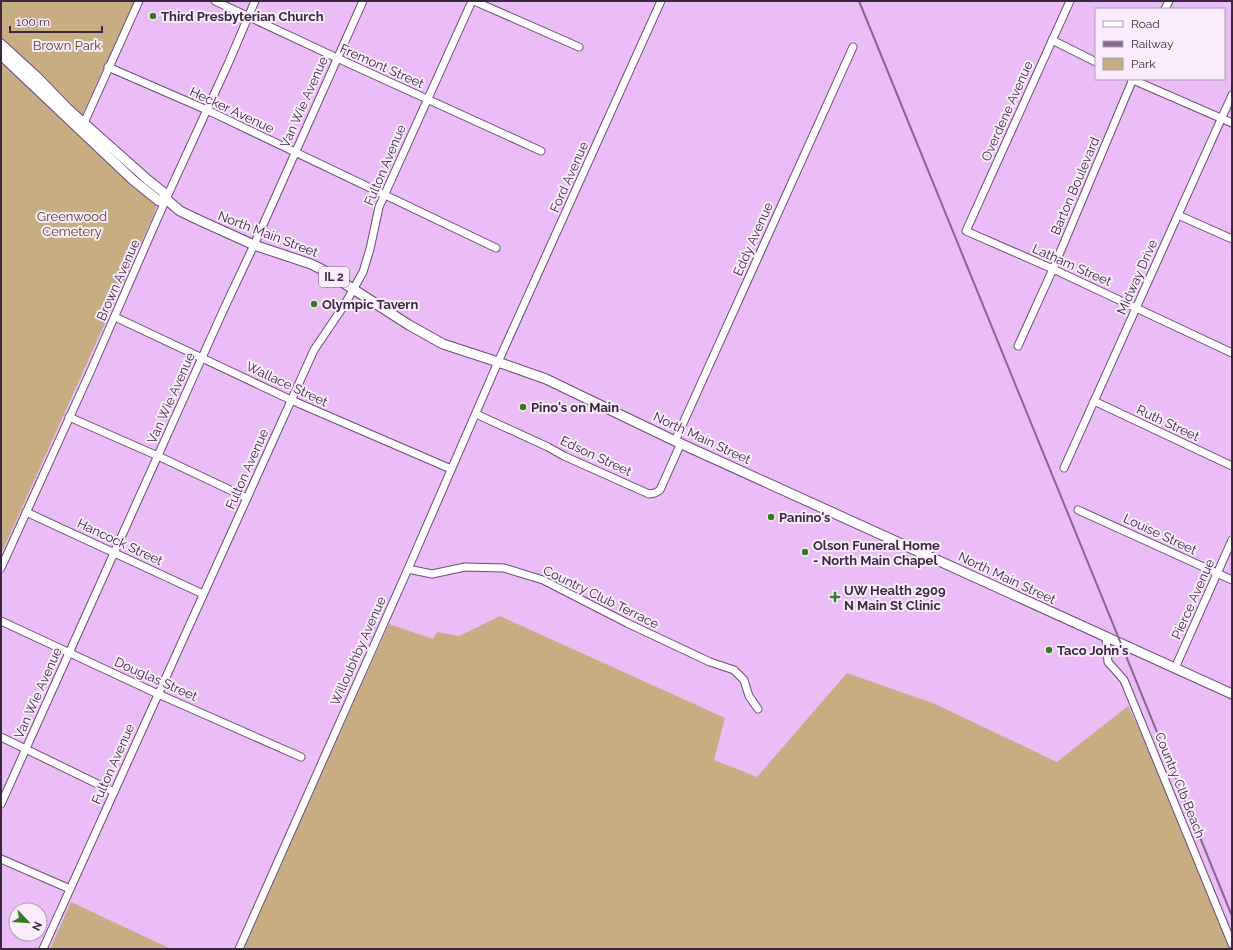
<svg xmlns="http://www.w3.org/2000/svg" width="1233" height="950" font-family="Raleway,sans-serif">
	<rect width="100%" height="100%" fill="#ebbdf6"/>
	<!-- green -->
	<g fill="#c7ad82">
		<path d="M1 1H135L81 118 1 43Z"/>
		<path d="M1 59 155 204 156 206 154 214 2 552H1Z"/>
		<path d="M500 616 725 718 714 760 757 777 847 673 935 704 1057 762 1128 706 1143 737 1231 949H243L389 624 433 639 437 632 459 636Z"/>
		<path d="M71 902 171 949H50Z"/>
	</g>
	<g fill="none" stroke-linecap="round" stroke-linejoin="round">
		<!-- minor casing -->
		<g stroke="#704879" stroke-width="9">
			<g id="minor">
				<path d="M215 1 337 58 541 151"/>
				<path d="M474 1 579 47"/>
				<path d="M1070 1 966 231 1053 269 1232 353"/>
				<path d="M1165 9 1169 1"/>
				<path d="M1052 40 1096 62"/>
				<path d="M108 67 207 110 496 248"/>
				<path d="M1131 79 1232 123"/>
				<path d="M84 123 139 1"/>
				<path d="M1178 215 1232 239"/>
				<path d="M115 317 291 400 451 469"/>
				<path d="M1018 346 1053 269 1133 79"/>
				<path d="M1094 401 1232 466"/>
				<path d="M476 414 548 447 564 456 649 494 655 493 660 490 681 443"/>
				<path d="M69 417 158 456 247 498"/>
				<path d="M675 441 853 47"/>
				<path d="M1064 468 1232 95"/>
				<path d="M1078 510 1232 580"/>
				<path d="M26 512 203 594"/>
				<path d="M1 568 92 368 166 199 228 64 255 1"/>
				<path d="M408 569 432 574 465 567 504 568 543 580 627 623 710 662 734 670 744 680 749 696 758 709"/>
				<path d="M1 621 158 694 301 757"/>
				<path d="M1106 637 1108 662 1124 680 1232 944"/>
				<path d="M1175 668 1232 540"/>
				<path d="M1 737 114 792"/>
				<path d="M1 804 223 311 254 245 363 1"/>
				<path d="M1 859 70 889"/>
				<path d="M43 949 314 350 345 304 363 272 370 249 379 207 472 1"/>
				<path d="M239 949 408 569 498 362 661 1"/>
			</g>
		</g>
		<!-- major casing -->
		<g stroke="#704879" stroke-width="11">
			<g id="major">
				<path d="M1 44 36 76 67 108 148 180 163 192 166 199 180 211 201 221 254 245 311 264 325 271 409 325 443 344 498 362 546 379 675 441 1232 694"/>
				<path d="M1 55 133 180 159 201 166 199"/>
			</g>
		</g>
		<!-- minor -->
		<use href="#minor" stroke="#fff" stroke-width="7"/>
		<!-- major -->
		<use href="#major" stroke="#fff" stroke-width="9"/>
		<!-- rail -->
		<path stroke="#86688d" stroke-width="2" d="M859 1 1232 916"/>
	</g>
	<!-- markers -->
	<g fill="#327b20" stroke="#faebfd" stroke-width="1.5">
		<circle cx="153" cy="16" r="4"/>
		<circle cx="314" cy="304" r="4"/>
		<circle cx="523" cy="407" r="4"/>
		<circle cx="771" cy="517" r="4"/>
		<circle cx="805" cy="552" r="4"/>
		<path d="M833 591h4v4h4v4h-4v4h-4v-4h-4v-4h4z"/>
		<circle cx="1049" cy="650" r="4"/>
	</g>
	<g text-anchor="middle" dominant-baseline="central" stroke-width="4" stroke-linejoin="round" paint-order="stroke">
		<!-- shield labels -->
		<rect fill="#faebfd" stroke="#746277" stroke-width="1" x="319" y="267" width="30" height="20" rx="3"/>
		<g font-size="12" font-weight="bold" fill="#3a283e">
			<text x="334" y="277">IL 2</text>
		</g>
		<!-- poi labels -->
		<g font-size="13" font-weight="bold" fill="#3a283e" stroke="#faebfd" text-anchor="start">
			<text x="161" y="16">Third Presbyterian Church</text>
			<text x="322" y="304">Olympic Tavern</text>
			<text x="531" y="407">Pino's on Main</text>
			<text x="779" y="517">Panino's</text>
			<text x="813" y="545">Olson Funeral Home<tspan x="813" dy="15">- North Main Chapel</tspan></text>
			<text x="844" y="590">UW Health 2909<tspan x="844" dy="15">N Main St Clinic</tspan></text>
			<text x="1057" y="650">Taco John's</text>
		</g>
		<!-- park labels -->
		<g font-size="13" fill="#5e461a" stroke="#faebfd">
			<text x="67" y="45">Brown Park</text>
			<text x="72" y="216">Greenwood<tspan x="72" dy="15">Cemetery</tspan></text>
		</g>
		<!-- street labels -->
		<g font-size="13" fill="#3a283e" stroke="#faebfd">
			<text transform="translate(382 66) rotate(24)">Fremont Street</text>
			<text transform="translate(304 102) rotate(-66)">Van Wie Avenue</text>
			<text transform="translate(232 110) rotate(25)">Hecker Avenue</text>
			<text transform="translate(1007 111) rotate(-66)">Overdene Avenue</text>
			<text transform="translate(385 165) rotate(-67)">Fulton Avenue</text>
			<text transform="translate(569 177) rotate(-66)">Ford Avenue</text>
			<text transform="translate(1075 186) rotate(-67)">Barton Boulevard</text>
			<text transform="translate(268 234) rotate(21)">North Main Street</text>
			<text transform="translate(753 239) rotate(-66)">Eddy Avenue</text>
			<text transform="translate(1072 265) rotate(24)">Latham Street</text>
			<text transform="translate(1137 277) rotate(-66)">Midway Drive</text>
			<text transform="translate(118 280) rotate(-66)">Brown Avenue</text>
			<text transform="translate(287 384) rotate(25)">Wallace Street</text>
			<text transform="translate(171 398) rotate(-66)">Van Wie Avenue</text>
			<text transform="translate(1168 423) rotate(25)">Ruth Street</text>
			<text transform="translate(702 438) rotate(25)">North Main Street</text>
			<text transform="translate(596 456) rotate(25)">Edson Street</text>
			<text transform="translate(247 469) rotate(-66)">Fulton Avenue</text>
			<text transform="translate(1160 534) rotate(25)">Louise Street</text>
			<text transform="translate(120 542) rotate(25)">Hancock Street</text>
			<text transform="translate(1007 578) rotate(25)">North Main Street</text>
			<text transform="translate(601 597) rotate(26)">Country Club Terrace</text>
			<text transform="translate(1193 599) rotate(-66)">Pierce Avenue</text>
			<text transform="translate(358 651) rotate(-66)">Willoubhby Avenue</text>
			<text transform="translate(156 679) rotate(24)">Douglas Street</text>
			<text transform="translate(38 693) rotate(-66)">Van Wie Avenue</text>
			<text transform="translate(113 764) rotate(-66)">Fulton Avenue</text>
			<text transform="translate(1180 785) rotate(68)">Country Clb Beach</text>
		</g>
	</g>
	<!-- border -->
	<rect width="1233" height="950" fill="none" stroke="#3a283e" stroke-width="4"/>
	<!-- legend -->
	<rect x="1095" y="8" width="130" height="72" fill="#faebfd" stroke="#ad9db1"/>
	<rect x="1103" y="21" width="20" height="6" fill="#ffffff" stroke="#ad9db1"/>
	<text x="1131" y="28" font-size="12" fill="#3a283e">Road</text>
	<rect x="1103" y="41" width="20" height="6" fill="#86688d" stroke="#ad9db1"/>
	<text x="1131" y="48" font-size="12" fill="#3a283e">Railway</text>
	<rect x="1103" y="58" width="20" height="12" fill="#c7ad82" stroke="#ad9db1"/>
	<text x="1131" y="68" font-size="12" fill="#3a283e">Park</text>
	<!-- north arrow -->
	<g transform="translate(28 922) rotate(115)"><circle r="19" fill="#faebfd" stroke="#ad9db1"/>
	<path d="M0-3L7 15L0 10L-7 15Z" fill="#327b20"/>
	<text y="-6" font-size="11" font-weight="bold" text-anchor="middle" fill="#3a283e">N</text>
	</g>
	<!-- scale -->
	<path d="M10 26v6h92v-6" fill="none" stroke="#3a283e" stroke-width="2"/>
	<text x="16" y="26" font-size="12" fill="#3a283e" stroke="#faebfd" stroke-width="3" paint-order="stroke">100 m</text>
</svg>
